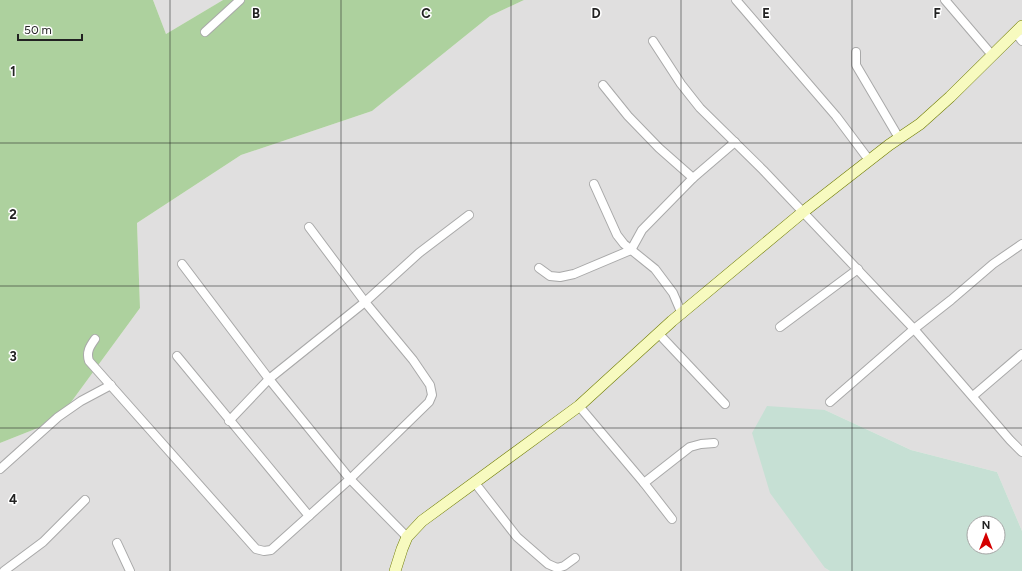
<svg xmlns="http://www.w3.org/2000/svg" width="1022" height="571" font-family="Figtree,sans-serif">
	<rect width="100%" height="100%" fill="#f2efe9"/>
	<!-- residential -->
	<g fill="#e0dfdf">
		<path d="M153 0H223L166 34Z"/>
		<path d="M524 0H1022V531L997 472 911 450 825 410V568L830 571H0V443L58 420 140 308 137 223 241 155 372 111 490 16Z"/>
	</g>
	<!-- forest -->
	<path fill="#add19e" d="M0 0H153L166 34 223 0H524L490 16 372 111 241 155 137 223 140 308 58 420 0 443Z"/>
	<!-- wetland -->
	<path fill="#c6e0d4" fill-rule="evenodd" d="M767 406 825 410 911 450 997 472 1022 531V571H830L825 568 770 493 752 433ZM974 523H998V547H974Z"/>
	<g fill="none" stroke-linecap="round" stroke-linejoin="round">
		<!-- street casing -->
		<g stroke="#a9a9a9" stroke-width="10">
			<g id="street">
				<path d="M736 0 836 116 869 160"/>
				<path d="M945 0 992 55"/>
				<path d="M205 32 240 0"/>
				<path d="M1015 32 1022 41"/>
				<path d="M653 41 681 84 700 108 763 170 914 329 1010 440 1022 452"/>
				<path d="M856 52V65L899 138"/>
				<path d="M603 85 628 116 659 148 693 178"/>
				<path d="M594 184 617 235 624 244 655 269 673 293 682 314"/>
				<path d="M182 264 269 379 350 479 407 537"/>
				<path d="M539 268 550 276 560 277 574 274 631 250 642 230 693 178 735 142"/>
				<path d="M780 327 858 269"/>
				<path d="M659 334 725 404"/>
				<path d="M95 339C90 346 86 352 89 361L256 549 264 551 271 550 350 479 429 402 432 395 430 385 413 360 365 302 309 227"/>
				<path d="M177 356 309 516"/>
				<path d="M973 396 1022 354"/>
				<path d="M830 402 914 329 951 300 993 264 1022 244"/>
				<path d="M579 406 644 483 672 519"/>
				<path d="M229 421 269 379 365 302 419 253 469 215"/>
				<path d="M0 469 58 417 81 401 111 385"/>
				<path d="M475 483 517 537 548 564 557 568 564 566 575 558"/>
				<path d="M644 483 690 447 701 444 714 443"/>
				<path d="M117 543 130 571"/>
				<path d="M4 571 43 542 85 500"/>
			</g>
		</g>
		<!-- secondary casing -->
		<g stroke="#707d05" stroke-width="12">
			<path id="secondary" d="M395 571 402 549 407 537 422 521 579 406 672 321 803 212 889 145 920 124 950 97 1022 26"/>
		</g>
		<!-- street -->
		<use href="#street" stroke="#fff" stroke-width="8"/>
		<!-- secondary -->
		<use href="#secondary" stroke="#f7fabf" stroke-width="11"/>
	</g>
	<!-- grid -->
	<path fill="none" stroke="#222" stroke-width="1" stroke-opacity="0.55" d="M170 0V571M341 0V571M511 0V571M681 0V571M852 0V571M0 143H1022M0 286H1022M0 428H1022"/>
	<g font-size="13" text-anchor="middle" font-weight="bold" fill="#222" stroke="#fff" stroke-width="3" stroke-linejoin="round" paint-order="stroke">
		<text x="256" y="18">B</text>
		<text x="426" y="18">C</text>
		<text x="596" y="18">D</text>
		<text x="766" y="18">E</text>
		<text x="937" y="18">F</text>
		<text x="13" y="76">1</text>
		<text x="13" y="219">2</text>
		<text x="13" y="361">3</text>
		<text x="13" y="504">4</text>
	</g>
	<!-- north arrow -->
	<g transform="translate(986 535)"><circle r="19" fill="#ffffff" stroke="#a7a7a7"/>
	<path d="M0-3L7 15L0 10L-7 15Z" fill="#d40000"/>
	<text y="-6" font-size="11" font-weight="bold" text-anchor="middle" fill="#222222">N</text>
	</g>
	<!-- scale -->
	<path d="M18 34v6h64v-6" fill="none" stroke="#222222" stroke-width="2"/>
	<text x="24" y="34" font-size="12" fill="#222222" stroke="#ffffff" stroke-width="3" paint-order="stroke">50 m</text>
</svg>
